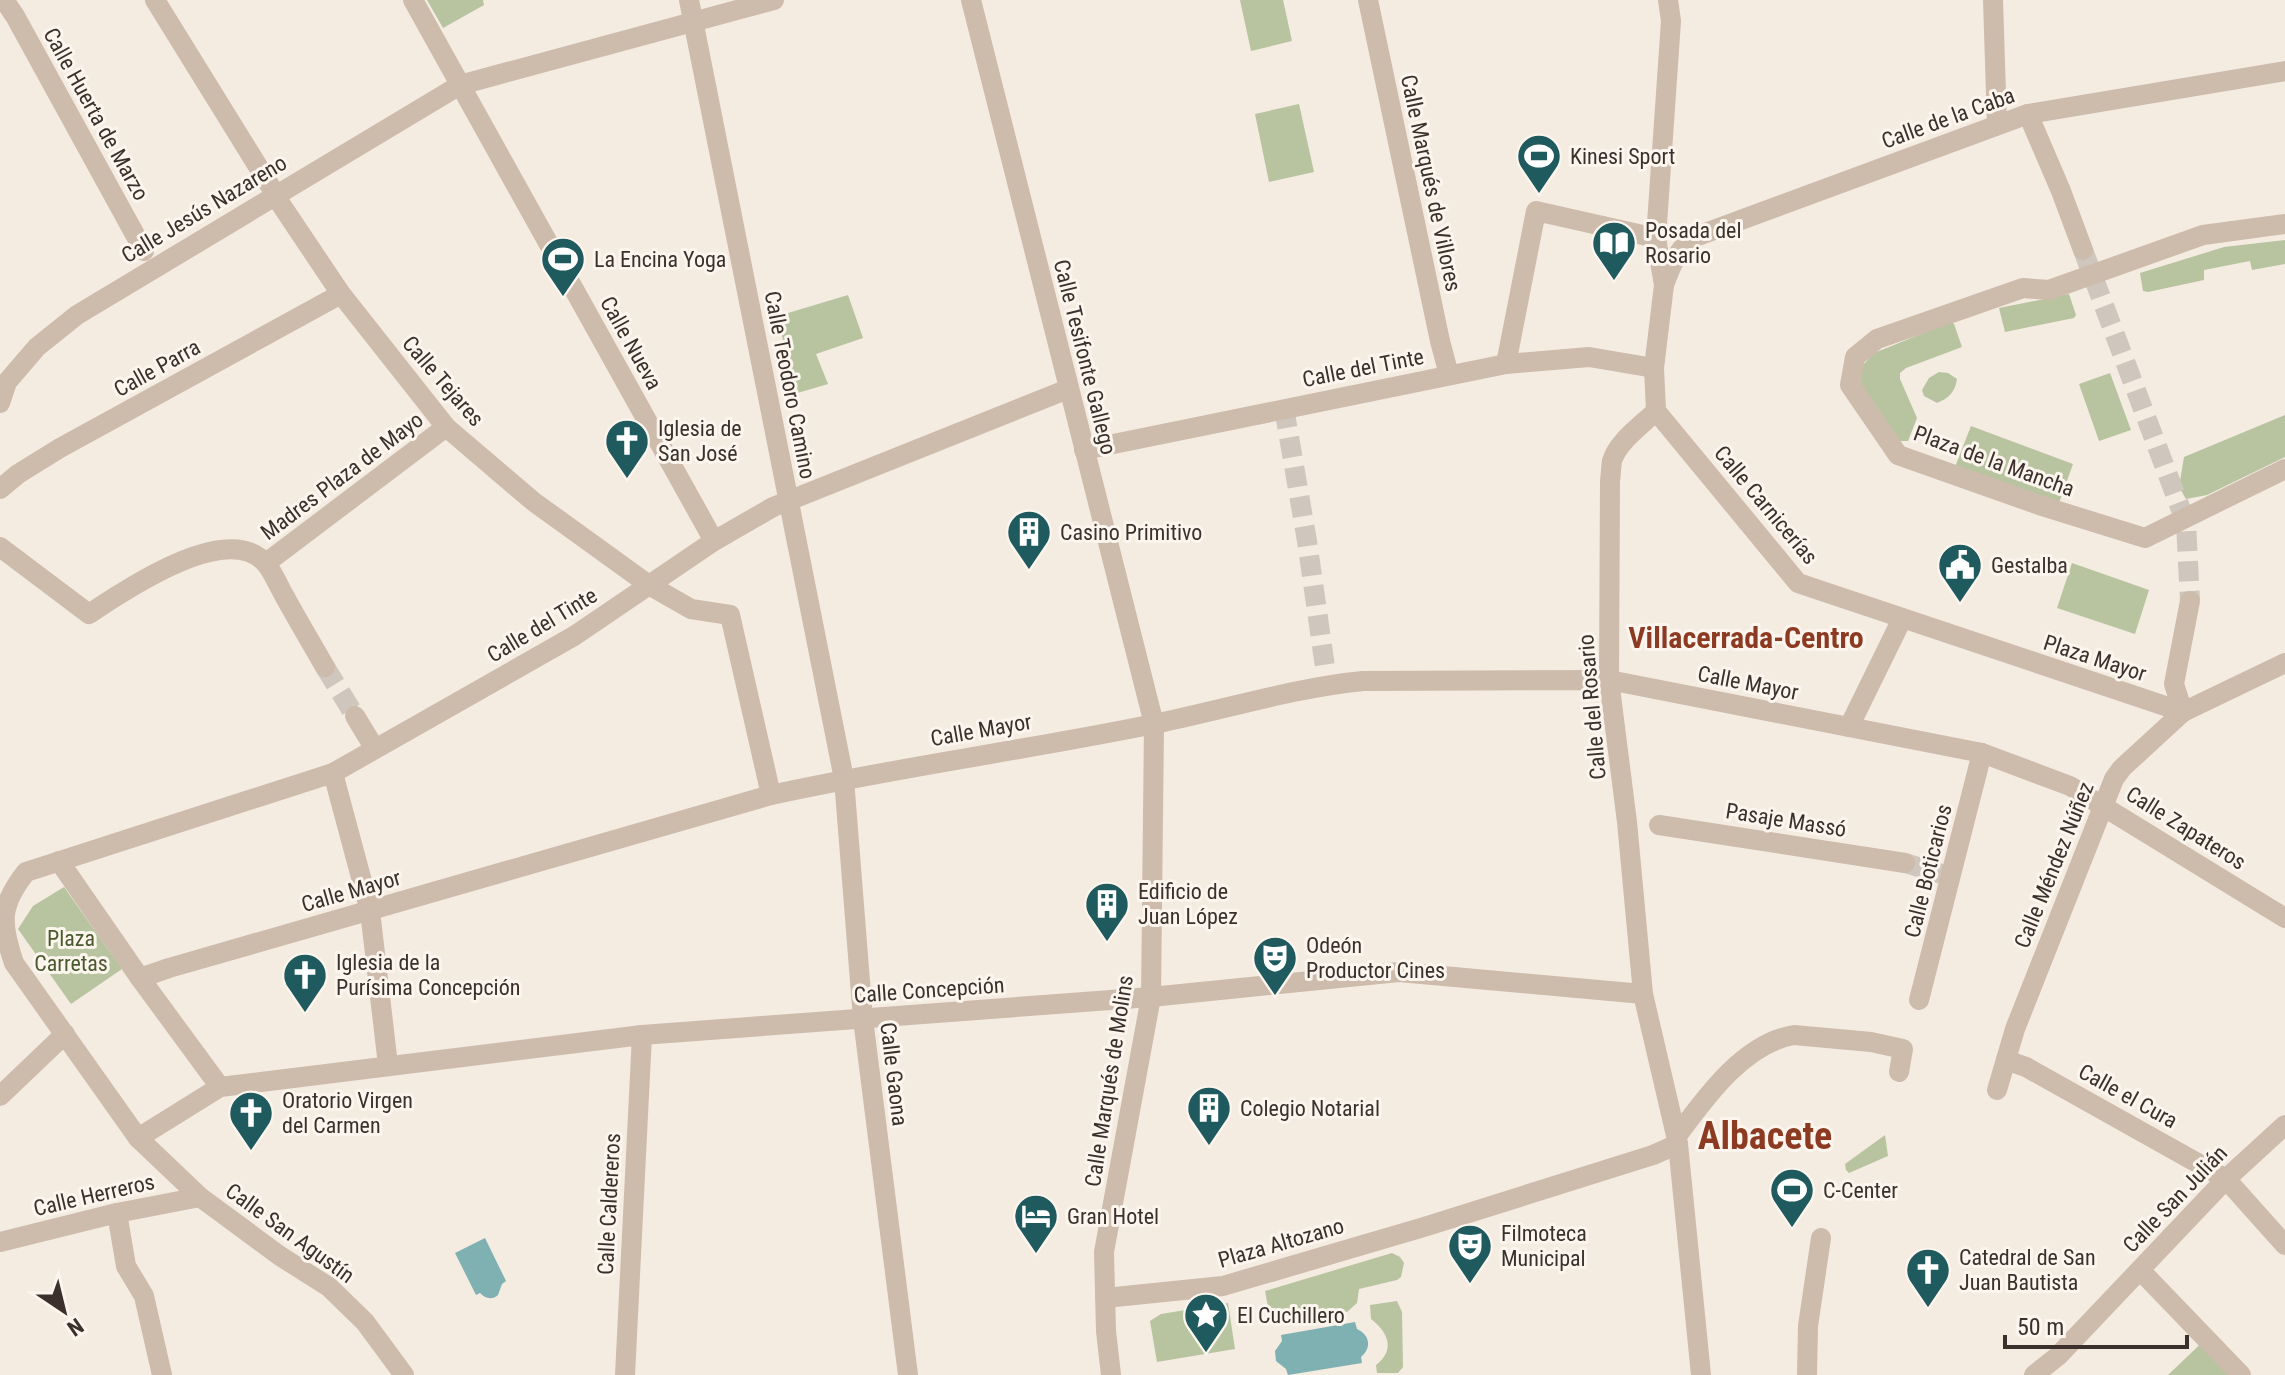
<svg xmlns="http://www.w3.org/2000/svg" width="2285" height="1375" font-family="'Roboto Condensed',sans-serif">
	<rect width="100%" height="100%" fill="#f4ebe1"/>
	<!-- green -->
	<g fill="#b8c4a0">
		<path d="M427 0H483L484 5 443 28Z"/>
		<path d="M1240 0H1283L1292 41 1251 51Z"/>
		<path d="M1299 104 1314 172 1269 182 1255 114Z"/>
		<path d="M2285 240V264L2252 270 2250 261 2204 270V280L2148 292 2143 291 2140 273 2224 247Z"/>
		<path d="M2069 294 2076 315 2074 318 2005 332 1999 308Z"/>
		<path d="M848 295 863 338 816 354 828 384 794 394 778 316Z"/>
		<path d="M1951 322 1954 324 1962 347 1906 368 1900 373V379L1917 418 1908 441H1899L1862 391 1860 379 1863 365 1874 353Z"/>
		<path d="M1939 372 1948 373 1957 379C1955 392 1949 398 1937 403L1924 396 1922 390 1929 378Z"/>
		<path d="M2110 373 2131 430 2099 441 2079 384Z"/>
		<path d="M2285 415V457L2207 495 2186 499 2179 487 2184 457Z"/>
		<path d="M1971 426 2073 464 2059 503 1955 467Z"/>
		<path d="M2072 563 2149 590 2135 634 2057 608Z"/>
		<path d="M64 887 122 969 71 1004 18 929 33 906Z"/>
		<path d="M1885 1135 1888 1156 1849 1173 1846 1170 1845 1164Z"/>
		<path d="M1392 1253 1400 1257 1404 1263 1401 1277 1397 1280 1359 1289 1357 1303 1347 1312 1283 1324C1268 1321 1268 1304 1265 1291Z"/>
		<path d="M1397 1301 1402 1312 1403 1367 1398 1373H1377L1376 1365C1396 1350 1388 1332 1371 1319L1370 1305Z"/>
		<path d="M1228 1303 1235 1349 1157 1362 1150 1321 1161 1314Z"/>
		<path d="M2211 1334 2251 1375H2168Z"/>
	</g>
	<!-- water -->
	<g fill="#7fb0b2">
		<path d="M485 1238 506 1281 502 1284 498 1295C492 1300 486 1299 480 1293L476 1295 455 1253Z"/>
		<path d="M1355 1322 1357 1329C1370 1335 1372 1348 1361 1357L1362 1363 1288 1375 1286 1369 1276 1361 1275 1351 1282 1341 1281 1335Z"/>
	</g>
	<g fill="none" stroke-linecap="round" stroke-linejoin="round">
		<!-- minor-tunnel -->
		<g stroke="#cfc6bd" stroke-width="20" stroke-dasharray="20 10" stroke-linecap="butt">
			<path d="M2083 250 2186 523 2190 601"/>
			<path d="M1284 408 1307 541 1326 674"/>
			<path d="M325 667 355 716"/>
			<path d="M1905 863 1945 875"/>
		</g>
		<!-- minor -->
		<g stroke="#cdbbac" stroke-width="20">
			<path d="M4 0 15 16 144 251"/>
			<path d="M155 0 272 189"/>
			<path d="M413 0 714 541"/>
			<path d="M689 0 844 779 863 1019 908 1375"/>
			<path d="M971 0 1154 724 1151 997 1104 1252 1106 1331 1111 1375"/>
			<path d="M1368 0 1440 341 1449 375"/>
			<path d="M1668 0 1671 21 1656 238 1664 285 1654 368 1656 411C1642 425 1618 441 1612 461 1611 467 1611 474 1610 481L1609 680 1627 822 1643 994 1678 1144 1701 1375"/>
			<path d="M1993 0 1997 125"/>
			<path d="M2028 114 2061 191 2083 250"/>
			<path d="M278 200 341 294 446 427 534 502 649 585 691 609 730 615 771 795"/>
			<path d="M2285 224 2203 235 2049 290 2023 288 1877 339 1855 357 1850 385 1898 455 2042 506 2145 538 2285 469"/>
			<path d="M1664 285C1671 266 1677 251 1692 238L2028 114 2285 71"/>
			<path d="M1506 364 1536 211 1656 238"/>
			<path d="M0 403 7 382 37 347 77 315 460 85 774 0"/>
			<path d="M1656 411 1798 583 2183 712"/>
			<path d="M1084 450 1506 364 1589 357 1654 368"/>
			<path d="M0 489 18 474 60 448 341 294"/>
			<path d="M0 547 89 614C125 590 230 518 267 565 274 574 279 587 285 597 298 621 312 644 325 667"/>
			<path d="M266 563 446 427"/>
			<path d="M2183 712 2174 684 2190 601"/>
			<path d="M355 716 375 749"/>
			<path d="M1849 727 1902 619"/>
			<path d="M333 773 370 911 388 1065"/>
			<path d="M1659 825 1905 863"/>
			<path d="M59 861 140 978 220 1087"/>
			<path d="M140 978 169 968 771 795C898 767 1027 750 1154 724 1224 710 1292 688 1363 681L1609 680 1982 753 2070 786 2285 918"/>
			<path d="M1919 1000 1982 753"/>
			<path d="M2006 1060 2026 1067 2226 1179 2285 1245"/>
			<path d="M1997 1090 2015 1029 2114 779 2122 768 2183 712 2285 663"/>
			<path d="M0 1096 65 1034"/>
			<path d="M1677 1136C1705 1098 1744 1043 1794 1035L1871 1042 1903 1049 1899 1072"/>
			<path d="M138 1138 220 1087 642 1035 1151 997 1399 972 1643 994"/>
			<path d="M117 1213 126 1266 144 1296 162 1375"/>
			<path d="M0 1242 117 1213 200 1197"/>
			<path d="M2140 1270 2241 1375"/>
			<path d="M1105 1298 1223 1286 1424 1227 1653 1155 1678 1144"/>
			<path d="M404 1375 365 1322 329 1287 280 1256 200 1197 138 1138 14 963C0 922 0 905 26 872L333 773 574 636 714 541 773 507 1068 389"/>
			<path d="M625 1375 642 1035"/>
			<path d="M1807 1375 1808 1326 1821 1238"/>
			<path d="M2034 1375 2058 1356 2226 1179 2285 1125"/>
		</g>
	</g>
	<!-- icons -->
	<defs>
		<g id="stadium-pin" transform="scale(2.3)"><path d="M0 17L-7.5 6A9.5 9.5 0 1 1 7.5 6Z" fill="#1f5a5e" stroke="#fbf5ee"/><path d="M0-5a6.5 5 0 1 0 0 10a6.5 5 0 1 0 0-10ZM-3.5-1.8h7v3.6h-7Z" fill="#fff"/></g>
		<g id="library-pin" transform="scale(2.3)"><path d="M0 17L-7.5 6A9.5 9.5 0 1 1 7.5 6Z" fill="#1f5a5e" stroke="#fbf5ee"/><path d="M-6-4Q-3-5.5-.7-3.5V5Q-3 3-6 4ZM6-4Q3-5.5 .7-3.5V5Q3 3 6 4Z" fill="#fff"/></g>
		<g id="church-pin" transform="scale(2.3)"><path d="M0 17L-7.5 6A9.5 9.5 0 1 1 7.5 6Z" fill="#1f5a5e" stroke="#fbf5ee"/><path d="M-1.2-6h2.4v3.5h3.3v2.4h-3.3V6h-2.4V-.1h-3.3v-2.4h3.3Z" fill="#fff"/></g>
		<g id="building-pin" transform="scale(2.3)"><path d="M0 17L-7.5 6A9.5 9.5 0 1 1 7.5 6Z" fill="#1f5a5e" stroke="#fbf5ee"/><path d="M-4-6H4V6H1V3H-1V6H-4ZM-2.5-4.3h1.7v1.8h-1.7ZM.8-4.3h1.7v1.8H.8ZM-2.5-1h1.7V.8h-1.7ZM.8-1h1.7V.8H.8Z" fill="#fff"/></g>
		<g id="civic-pin" transform="scale(2.3)"><path d="M0 17L-7.5 6A9.5 9.5 0 1 1 7.5 6Z" fill="#1f5a5e" stroke="#fbf5ee"/><path d="M-.6-6.5H3V-4.5H.6V-3L4-1V1h2V6H-6V1h2V-1L-.6-3ZM-1.2 2.5V6h2.4V2.5Z" fill="#fff"/></g>
		<g id="theatre-pin" transform="scale(2.3)"><path d="M0 17L-7.5 6A9.5 9.5 0 1 1 7.5 6Z" fill="#1f5a5e" stroke="#fbf5ee"/><path d="M-5-5.5Q0-4 5-5.5V0Q5 5 0 6Q-5 5-5 0ZM-3.3-2.5H-1v1.5H-3.3ZM1-2.5H3.3v1.5H1ZM-2.8 1Q0 5.5 2.8 1Z" fill="#fff"/></g>
		<g id="hotel-pin" transform="scale(2.3)"><path d="M0 17L-7.5 6A9.5 9.5 0 1 1 7.5 6Z" fill="#1f5a5e" stroke="#fbf5ee"/><path d="M-6-4.5h1.5V1H6V5H4.5V3h-9V5H-6ZM-4 0a1.8 1.8 0 1 1 3.6 0ZM.5 0V-2.5h3Q6-2.5 6 0Z" fill="#fff"/></g>
		<g id="sight-pin" transform="scale(2.3)"><path d="M0 17L-7.5 6A9.5 9.5 0 1 1 7.5 6Z" fill="#1f5a5e" stroke="#fbf5ee"/><path d="M0-6L1.8-2.2L6-1.7L2.9 1.2L3.7 5.4L0 3.3L-3.7 5.4L-2.9 1.2L-6-1.7L-1.8-2.2Z" fill="#fff"/></g>
	</defs>
	<g fill-rule="evenodd">
		<use href="#stadium-pin" x="1539" y="156"/>
		<use href="#library-pin" x="1614" y="243"/>
		<use href="#stadium-pin" x="563" y="259"/>
		<use href="#church-pin" x="627" y="441"/>
		<use href="#building-pin" x="1029" y="532"/>
		<use href="#civic-pin" x="1960" y="565"/>
		<use href="#building-pin" x="1107" y="904"/>
		<use href="#theatre-pin" x="1275" y="958"/>
		<use href="#church-pin" x="305" y="975"/>
		<use href="#building-pin" x="1209" y="1108"/>
		<use href="#church-pin" x="251" y="1113"/>
		<use href="#stadium-pin" x="1792" y="1190"/>
		<use href="#hotel-pin" x="1036" y="1216"/>
		<use href="#theatre-pin" x="1470" y="1246"/>
		<use href="#church-pin" x="1928" y="1270"/>
		<use href="#sight-pin" x="1206" y="1315"/>
	</g>
	<g text-anchor="middle" dominant-baseline="central" stroke-width="6" stroke-linejoin="round" paint-order="stroke">
		<!-- street labels -->
		<g font-size="22" fill="#3b302b" stroke="#fbf5ee">
			<text transform="translate(96 114) rotate(61)">Calle Huerta de Marzo</text>
			<text transform="translate(1948 118) rotate(-20)">Calle de la Caba</text>
			<text transform="translate(1431 183) rotate(78)">Calle Marqués de Villores</text>
			<text transform="translate(204 209) rotate(-31)">Calle Jesús Nazareno</text>
			<text transform="translate(631 343) rotate(61)">Calle Nueva</text>
			<text transform="translate(1085 357) rotate(76)">Calle Tesifonte Gallego</text>
			<text transform="translate(157 368) rotate(-29)">Calle Parra</text>
			<text transform="translate(1363 368) rotate(-11)">Calle del Tinte</text>
			<text transform="translate(443 381) rotate(49)">Calle Tejares</text>
			<text transform="translate(790 385) rotate(79)">Calle Teodoro Camino</text>
			<text transform="translate(1994 461) rotate(20)">Plaza de la Mancha</text>
			<text transform="translate(342 476) rotate(-37)">Madres Plaza de Mayo</text>
			<text transform="translate(1766 505) rotate(50)">Calle Carnicerías</text>
			<text transform="translate(542 625) rotate(-31)">Calle del Tinte</text>
			<text transform="translate(2095 658) rotate(18)">Plaza Mayor</text>
			<text transform="translate(1748 683) rotate(11)">Calle Mayor</text>
			<text transform="translate(1592 707) rotate(-95)">Calle del Rosario</text>
			<text transform="translate(981 730) rotate(-10)">Calle Mayor</text>
			<text transform="translate(1786 820) rotate(9)">Pasaje Massó</text>
			<text transform="translate(2186 828) rotate(32)">Calle Zapateros</text>
			<text transform="translate(2054 865) rotate(-68)">Calle Méndez Núñez</text>
			<text transform="translate(1928 871) rotate(-76)">Calle Boticarios</text>
			<text transform="translate(351 891) rotate(-16)">Calle Mayor</text>
			<text transform="translate(929 990) rotate(-4)">Calle Concepción</text>
			<text transform="translate(894 1074) rotate(83)">Calle Gaona</text>
			<text transform="translate(1109 1081) rotate(-81)">Calle Marqués de Molins</text>
			<text transform="translate(2128 1096) rotate(29)">Calle el Cura</text>
			<text transform="translate(94 1195) rotate(-13)">Calle Herreros</text>
			<text transform="translate(2175 1199) rotate(-46)">Calle San Julián</text>
			<text transform="translate(609 1204) rotate(-87)">Calle Caldereros</text>
			<text transform="translate(290 1233) rotate(36)">Calle San Agustín</text>
			<text transform="translate(1281 1243) rotate(-16)">Plaza Altozano</text>
		</g>
		<!-- poi labels -->
		<g font-size="22" fill="#3b302b" stroke="#fbf5ee" text-anchor="start">
			<text x="1570" y="156">Kinesi Sport</text>
			<text x="1645" y="230">Posada del<tspan x="1645" dy="25">Rosario</tspan></text>
			<text x="594" y="259">La Encina Yoga</text>
			<text x="658" y="428">Iglesia de<tspan x="658" dy="25">San José</tspan></text>
			<text x="1060" y="532">Casino Primitivo</text>
			<text x="1991" y="565">Gestalba</text>
			<text x="1138" y="891">Edificio de<tspan x="1138" dy="25">Juan López</tspan></text>
			<text x="1306" y="945">Odeón<tspan x="1306" dy="25">Productor Cines</tspan></text>
			<text x="336" y="962">Iglesia de la<tspan x="336" dy="25">Purísima Concepción</tspan></text>
			<text x="282" y="1100">Oratorio Virgen<tspan x="282" dy="25">del Carmen</tspan></text>
			<text x="1240" y="1108">Colegio Notarial</text>
			<text x="1823" y="1190">C-Center</text>
			<text x="1067" y="1216">Gran Hotel</text>
			<text x="1501" y="1233">Filmoteca<tspan x="1501" dy="25">Municipal</tspan></text>
			<text x="1959" y="1257">Catedral de San<tspan x="1959" dy="25">Juan Bautista</tspan></text>
			<text x="1237" y="1315">El Cuchillero</text>
		</g>
		<!-- park labels -->
		<g font-size="22" fill="#4a5a2e" stroke="#fbf5ee">
			<text x="71" y="938">Plaza<tspan x="71" dy="25">Carretas</tspan></text>
		</g>
		<!-- district labels -->
		<g font-size="30" font-weight="bold" fill="#8c3b22" stroke="#fbf5ee">
			<text x="1746" y="637">Villacerrada-Centro</text>
		</g>
		<!-- town labels -->
		<g font-size="38" font-weight="bold" fill="#8c3b22" stroke="#fbf5ee">
			<text x="1765" y="1136">Albacete</text>
		</g>
	</g>
	<!-- north arrow -->
	<g transform="translate(64 1311) rotate(145)" stroke="#fbf5ee" stroke-width="6" paint-order="stroke">
	<path d="M0-6L14 30L0 20L-14 30Z" fill="#3b302b"/>
	<text y="-12" font-size="22" font-weight="bold" text-anchor="middle" fill="#3b302b">N</text>
	</g>
	<!-- scale -->
	<path d="M2005 1335v12h182v-12" fill="none" stroke="#3b302b" stroke-width="4"/>
	<text x="2017" y="1335" font-size="24" fill="#3b302b" stroke="#fbf5ee" stroke-width="6" paint-order="stroke">50 m</text>
</svg>
